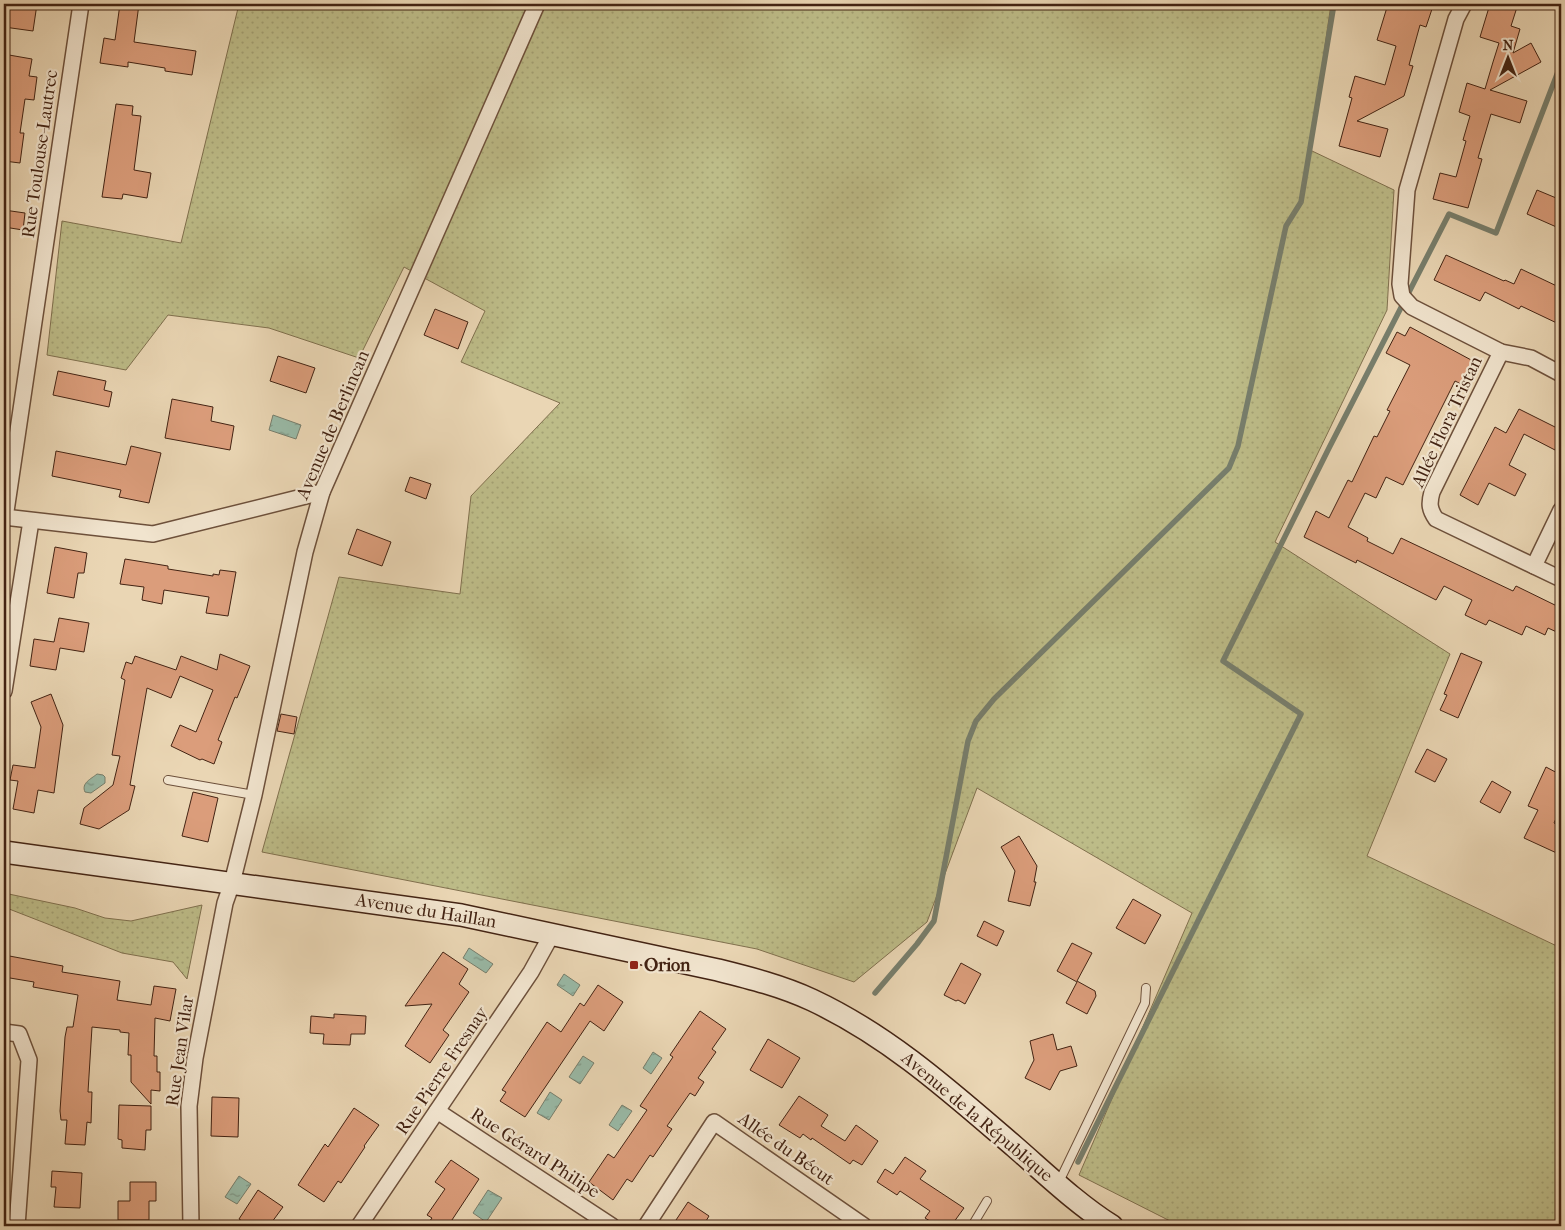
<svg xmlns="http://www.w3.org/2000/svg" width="1565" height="1230" font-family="'IM FELL French Canon',serif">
	<defs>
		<pattern id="grass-dots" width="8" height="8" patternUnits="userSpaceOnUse" patternTransform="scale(1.25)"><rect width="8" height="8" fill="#bdbc88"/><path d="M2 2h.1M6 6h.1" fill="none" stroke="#a4a174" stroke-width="1.8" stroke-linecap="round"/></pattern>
		<pattern id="water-ripples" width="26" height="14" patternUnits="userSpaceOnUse" patternTransform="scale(1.25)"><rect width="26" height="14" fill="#99baa7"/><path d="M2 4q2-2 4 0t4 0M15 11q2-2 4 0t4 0" fill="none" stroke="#7e9787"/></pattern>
	</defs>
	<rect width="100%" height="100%" fill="#ead6b4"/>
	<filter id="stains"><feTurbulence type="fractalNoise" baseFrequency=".004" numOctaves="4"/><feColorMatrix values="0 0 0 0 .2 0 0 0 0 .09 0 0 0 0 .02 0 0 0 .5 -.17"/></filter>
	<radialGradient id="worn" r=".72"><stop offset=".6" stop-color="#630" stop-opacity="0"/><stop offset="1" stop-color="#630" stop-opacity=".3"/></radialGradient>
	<!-- grass -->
	<g fill="url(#grass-dots)" stroke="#80704e">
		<path d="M239 4H1331L1310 150 1394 190 1387 310 1275 542 1450 654 1367 856 1561 948V1226H1180L1079 1175 1192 913 977 788 927 922 854 982 757 949 262 852 339 577 460 594 471 496 560 403 461 362 485 311 404 267 359 358 269 328 168 315 126 370 47 355 62 221 181 243Z"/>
		<path d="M4 893 75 908 105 918 131 921 202 905 187 979 173 962 122 953 4 907Z"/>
	</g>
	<!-- water -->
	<g fill="url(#water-ripples)" stroke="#777e6c">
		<path d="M273 415 301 425 296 439 269 430Z"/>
		<path d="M97 774 103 775 105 777V783L91 793 85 792C81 783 91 779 97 774Z"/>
		<path d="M469 948 493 964 486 973 463 958Z"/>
		<path d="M564 974 580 985 573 996 557 985Z"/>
		<path d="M653 1052 662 1058 651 1074 643 1068Z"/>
		<path d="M583 1056 594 1063 580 1084 569 1077Z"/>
		<path d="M550 1092 562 1100 549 1120 537 1113Z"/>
		<path d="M622 1105 632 1111 618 1131 609 1125Z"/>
		<path d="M239 1176 251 1184 237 1204 225 1197Z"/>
		<path d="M488 1190 502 1198 486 1222 473 1213Z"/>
	</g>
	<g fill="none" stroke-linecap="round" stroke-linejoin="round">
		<!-- stream -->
		<g stroke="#777e6c" stroke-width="5.5">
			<path d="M875 993 917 944 934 921 968 741 976 721 994 699 1229 468 1238 446 1286 226 1301 202 1334 4"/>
			<path d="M1078 1162 1301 714 1223 661 1329 448 1449 214 1496 233 1561 64"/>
		</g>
	</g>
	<!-- building -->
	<g fill="#db9d7b" stroke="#432313">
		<path d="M7 4H37L33 31 4 27Z"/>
		<path d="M120 4H139L134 42 196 51 192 75 165 71V68L128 62V67L100 63 104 38 115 40Z"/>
		<path d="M1388 4H1412L1432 9 1426 27 1420 25 1409 65 1413 66 1404 96 1357 121 1388 129 1380 157 1339 146 1352 98 1349 97 1355 76 1385 85 1396 46 1377 40Z"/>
		<path d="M1490 4H1518L1511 26 1520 29 1513 53 1531 43 1541 62 1490 90 1527 101 1520 123 1491 114 1478 158 1482 159 1468 208 1433 199 1440 173 1456 177 1466 141 1463 140 1470 116 1459 112 1467 83 1485 89 1493 62 1499 43 1480 37Z"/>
		<path d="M9 55 32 59 29 76 37 77 34 100 25 99 20 133H24L20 163 4 161V77H6Z"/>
		<path d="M116 104 133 106 132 115 141 116 134 170 151 173 147 198 123 194 122 199 102 197Z"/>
		<path d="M1537 190 1561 200V229L1527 214Z"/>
		<path d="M4 210 25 213 23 230 4 227Z"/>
		<path d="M1446 255 1504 281 1505 280 1514 284 1521 269 1561 288V325L1521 306 1519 309 1485 292 1480 301 1434 280Z"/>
		<path d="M435 309 468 322 458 349 424 335Z"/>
		<path d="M1410 327 1473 361 1461 384 1455 381 1403 485 1386 477 1376 498 1365 493 1348 527 1368 538 1367 541 1393 554 1401 538 1513 591 1516 586 1561 608V634L1548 628 1545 635 1526 626 1522 635 1489 620 1486 625 1465 615 1472 600 1444 586 1436 600 1357 560 1356 563 1304 537 1316 511 1329 518 1348 480 1352 482 1374 436 1377 437 1390 411 1387 410 1410 365 1386 353 1397 332 1405 336Z"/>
		<path d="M278 356 315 368 306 393 270 381Z"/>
		<path d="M58 371 106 381 104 390 112 392 109 407 53 395Z"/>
		<path d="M172 399 213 407 211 421 234 426 230 450 165 438Z"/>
		<path d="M1519 409 1561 430V439L1555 450 1524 434 1509 465 1526 474 1515 496 1489 483 1478 505 1460 495 1495 427 1506 433Z"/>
		<path d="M131 446 161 453 149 503 119 497 121 490 52 476 56 451 126 465Z"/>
		<path d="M410 477 431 484 426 499 405 491Z"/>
		<path d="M357 529 391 542 382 566 348 554Z"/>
		<path d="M55 547 87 553 84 573H78L74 598 47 593Z"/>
		<path d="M125 559 168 566V569L213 576V574L219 575 220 570 236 572 228 616 206 613 209 597 164 590 162 604 142 600 144 587 120 584Z"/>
		<path d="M59 618 89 623 84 652 60 648 56 670 30 666 34 639 54 642Z"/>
		<path d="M1461 653 1482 662 1458 718 1440 710 1447 695 1444 694Z"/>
		<path d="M220 654 250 666 237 698 235 697 218 740 222 742 214 764 202 759 200 760 171 746 180 725 196 732 213 690 180 676 171 698 147 688 130 785 135 786 129 810 99 829 80 824 84 808 113 785 120 756 112 755 125 680 121 678 126 662 132 664 135 656 176 670 181 656 217 670Z"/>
		<path d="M51 694 63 725 54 793 38 790 34 813 13 809 18 781 10 780 13 765 35 768 41 727 31 702Z"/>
		<path d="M281 714 297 717 294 734 277 731Z"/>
		<path d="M1427 749 1447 759 1435 782 1415 772Z"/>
		<path d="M1546 767 1561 775V807L1554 823 1561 827V855L1524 838 1538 810 1528 806Z"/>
		<path d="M1492 781 1511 792 1500 813 1480 802Z"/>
		<path d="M193 792 218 798 208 842 182 836Z"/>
		<path d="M1019 836 1037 866 1034 882H1036L1030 906 1008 901 1015 871 1001 847Z"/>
		<path d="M1133 899 1161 915 1145 944 1116 928Z"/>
		<path d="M984 921 1004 931 997 946 977 936Z"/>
		<path d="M1072 943 1092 953 1077 981 1095 991 1096 996 1087 1014 1066 1003 1077 982 1057 971Z"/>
		<path d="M443 952 468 969 459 984 469 992 443 1030 449 1035 430 1063 405 1046 432 1004 405 1006Z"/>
		<path d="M4 955 63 966 62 972 120 981 117 1000 151 1005 154 986 176 989 170 1021 155 1018 154 1056H157V1072H160V1091L151 1090V1104L131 1082V1055H128L129 1033 120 1032V1030L92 1027 88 1092H92L91 1123 87 1122 85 1145 65 1144 67 1120H61L60 1111 65 1037 67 1027H73L78 995 33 987 34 982 4 977Z"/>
		<path d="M961 963 981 974 965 1004 958 1000 956 1001 944 995Z"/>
		<path d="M598 985 623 1002 604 1031 590 1021 525 1117 500 1101 506 1092 502 1090 547 1022 561 1032 580 1003 584 1006Z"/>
		<path d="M700 1011 726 1029 712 1049 716 1052 698 1078 704 1082 695 1096 690 1093 667 1126 672 1129 653 1157 650 1155 632 1182 627 1179 613 1200 589 1182 608 1154 614 1158 647 1110 640 1106 673 1057 670 1055Z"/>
		<path d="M334 1014 366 1016 365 1034H351L350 1045 323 1044 324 1034 310 1033 311 1016 334 1018Z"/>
		<path d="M1053 1034 1057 1050 1071 1046 1077 1066 1060 1071 1050 1090 1025 1078 1034 1060 1030 1041Z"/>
		<path d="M768 1039 800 1058 782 1088 750 1070Z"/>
		<path d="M799 1096 828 1115 821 1126 845 1141 856 1125 878 1141 862 1165 853 1160 850 1164 812 1138 811 1140 803 1134 800 1138 779 1125Z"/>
		<path d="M212 1097 239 1098 238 1137 211 1136Z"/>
		<path d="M119 1105 151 1106V1130H146L145 1150 122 1148V1140L118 1139Z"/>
		<path d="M354 1108 379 1125 364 1146 365 1147 341 1183 338 1181 324 1202 298 1185 325 1144 328 1147Z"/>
		<path d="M905 1157 926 1171 920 1179 964 1208 951 1226H938L925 1218 930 1211 900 1191 897 1195 877 1182 885 1169 893 1174Z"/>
		<path d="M451 1160 479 1179 448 1226H426L432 1218 427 1215 445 1189 435 1182Z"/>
		<path d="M52 1171 82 1173 80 1208 54 1207 56 1187H51Z"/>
		<path d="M130 1182H156V1201H149V1220H118V1201H130Z"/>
		<path d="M258 1190 283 1207 269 1226H250L239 1219Z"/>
		<path d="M688 1202 709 1216 703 1226H672Z"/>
	</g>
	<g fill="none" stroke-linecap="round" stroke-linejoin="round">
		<!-- lane casing -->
		<g stroke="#6d503b" stroke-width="10">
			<g id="lane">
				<path d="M168 780 254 795"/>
				<path d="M1058 1184 1145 1003 1146 988"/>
				<path d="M972 1226 987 1201"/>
			</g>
		</g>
		<!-- street casing -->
		<g stroke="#6d503b" stroke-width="18">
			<g id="street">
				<path d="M1464 4 1456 19 1407 190 1400 284 1402 296 1412 307 1501 352 1531 358 1561 374"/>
				<path d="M1501 352 1432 492C1429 503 1429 509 1436 519L1561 579"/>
				<path d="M4 517 153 534 322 492"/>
				<path d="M5 518 81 4"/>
				<path d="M1534 566 1561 510"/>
				<path d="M4 691 31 521"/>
				<path d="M4 1032 19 1034 29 1060 17 1226"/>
				<path d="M437 1111 612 1226"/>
				<path d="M191 1226 189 1106 195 1058 225 903 232 883 254 795 305 552 322 492 537 4"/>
				<path d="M359 1226 531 972 552 934"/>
				<path d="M646 1226 714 1122 864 1226"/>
			</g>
		</g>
		<!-- secondary casing -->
		<g stroke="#432313" stroke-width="24">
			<path id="secondary" d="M4 852 461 915 718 970C750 978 782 986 812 1000 889 1036 951 1092 1015 1147 1046 1174 1077 1204 1112 1226"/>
		</g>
		<!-- lane -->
		<use href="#lane" stroke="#f1e4ce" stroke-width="8"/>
		<!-- street -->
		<use href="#street" stroke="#f1e4ce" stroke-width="15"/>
		<!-- secondary -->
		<use href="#secondary" stroke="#f1e4ce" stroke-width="21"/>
	</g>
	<!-- markers -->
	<rect fill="#8f2418" stroke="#f1e4ce" stroke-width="2" x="629" y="960" width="10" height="10" rx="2.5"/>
	<g text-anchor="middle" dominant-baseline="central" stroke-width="4.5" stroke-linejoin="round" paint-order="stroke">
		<!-- street labels -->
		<g font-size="18" fill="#432313" stroke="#f1e4ce">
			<text transform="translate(40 154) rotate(-82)">Rue Toulouse-Lautrec</text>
			<text transform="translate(1447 422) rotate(-65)">Allée Flora Tristan</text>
			<text transform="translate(333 425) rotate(-67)">Avenue de Berlincan</text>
			<text transform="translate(426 911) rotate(9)">Avenue du Haillan</text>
			<text transform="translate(180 1051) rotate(-82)">Rue Jean Vilar</text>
			<text transform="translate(442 1071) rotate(-56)">Rue Pierre Fresnay</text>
			<text transform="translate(977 1117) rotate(40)">Avenue de la République</text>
			<text transform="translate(786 1149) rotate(35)">Allée du Bécut</text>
			<text transform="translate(535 1153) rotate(33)">Rue Gérard Philipe</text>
		</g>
		<!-- poi labels -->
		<g font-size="18" font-weight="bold" fill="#432313" stroke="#f1e4ce" text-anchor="start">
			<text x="644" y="965">Orion</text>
		</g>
	</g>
	<!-- margin -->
	<rect width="1565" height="1230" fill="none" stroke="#ead6b4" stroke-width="20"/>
	<rect x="5" y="5" width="1555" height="1220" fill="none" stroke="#432313" stroke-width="2.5"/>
	<rect x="10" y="10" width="1545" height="1210" fill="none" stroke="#432313"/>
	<!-- north arrow -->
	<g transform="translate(1508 58)" stroke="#f1e4ce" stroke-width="4" paint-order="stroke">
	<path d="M0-4L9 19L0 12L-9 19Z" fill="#432313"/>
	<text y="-8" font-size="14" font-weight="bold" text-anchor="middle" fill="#432313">N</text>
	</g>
	<rect width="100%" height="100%" filter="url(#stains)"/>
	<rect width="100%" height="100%" fill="url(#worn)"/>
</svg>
